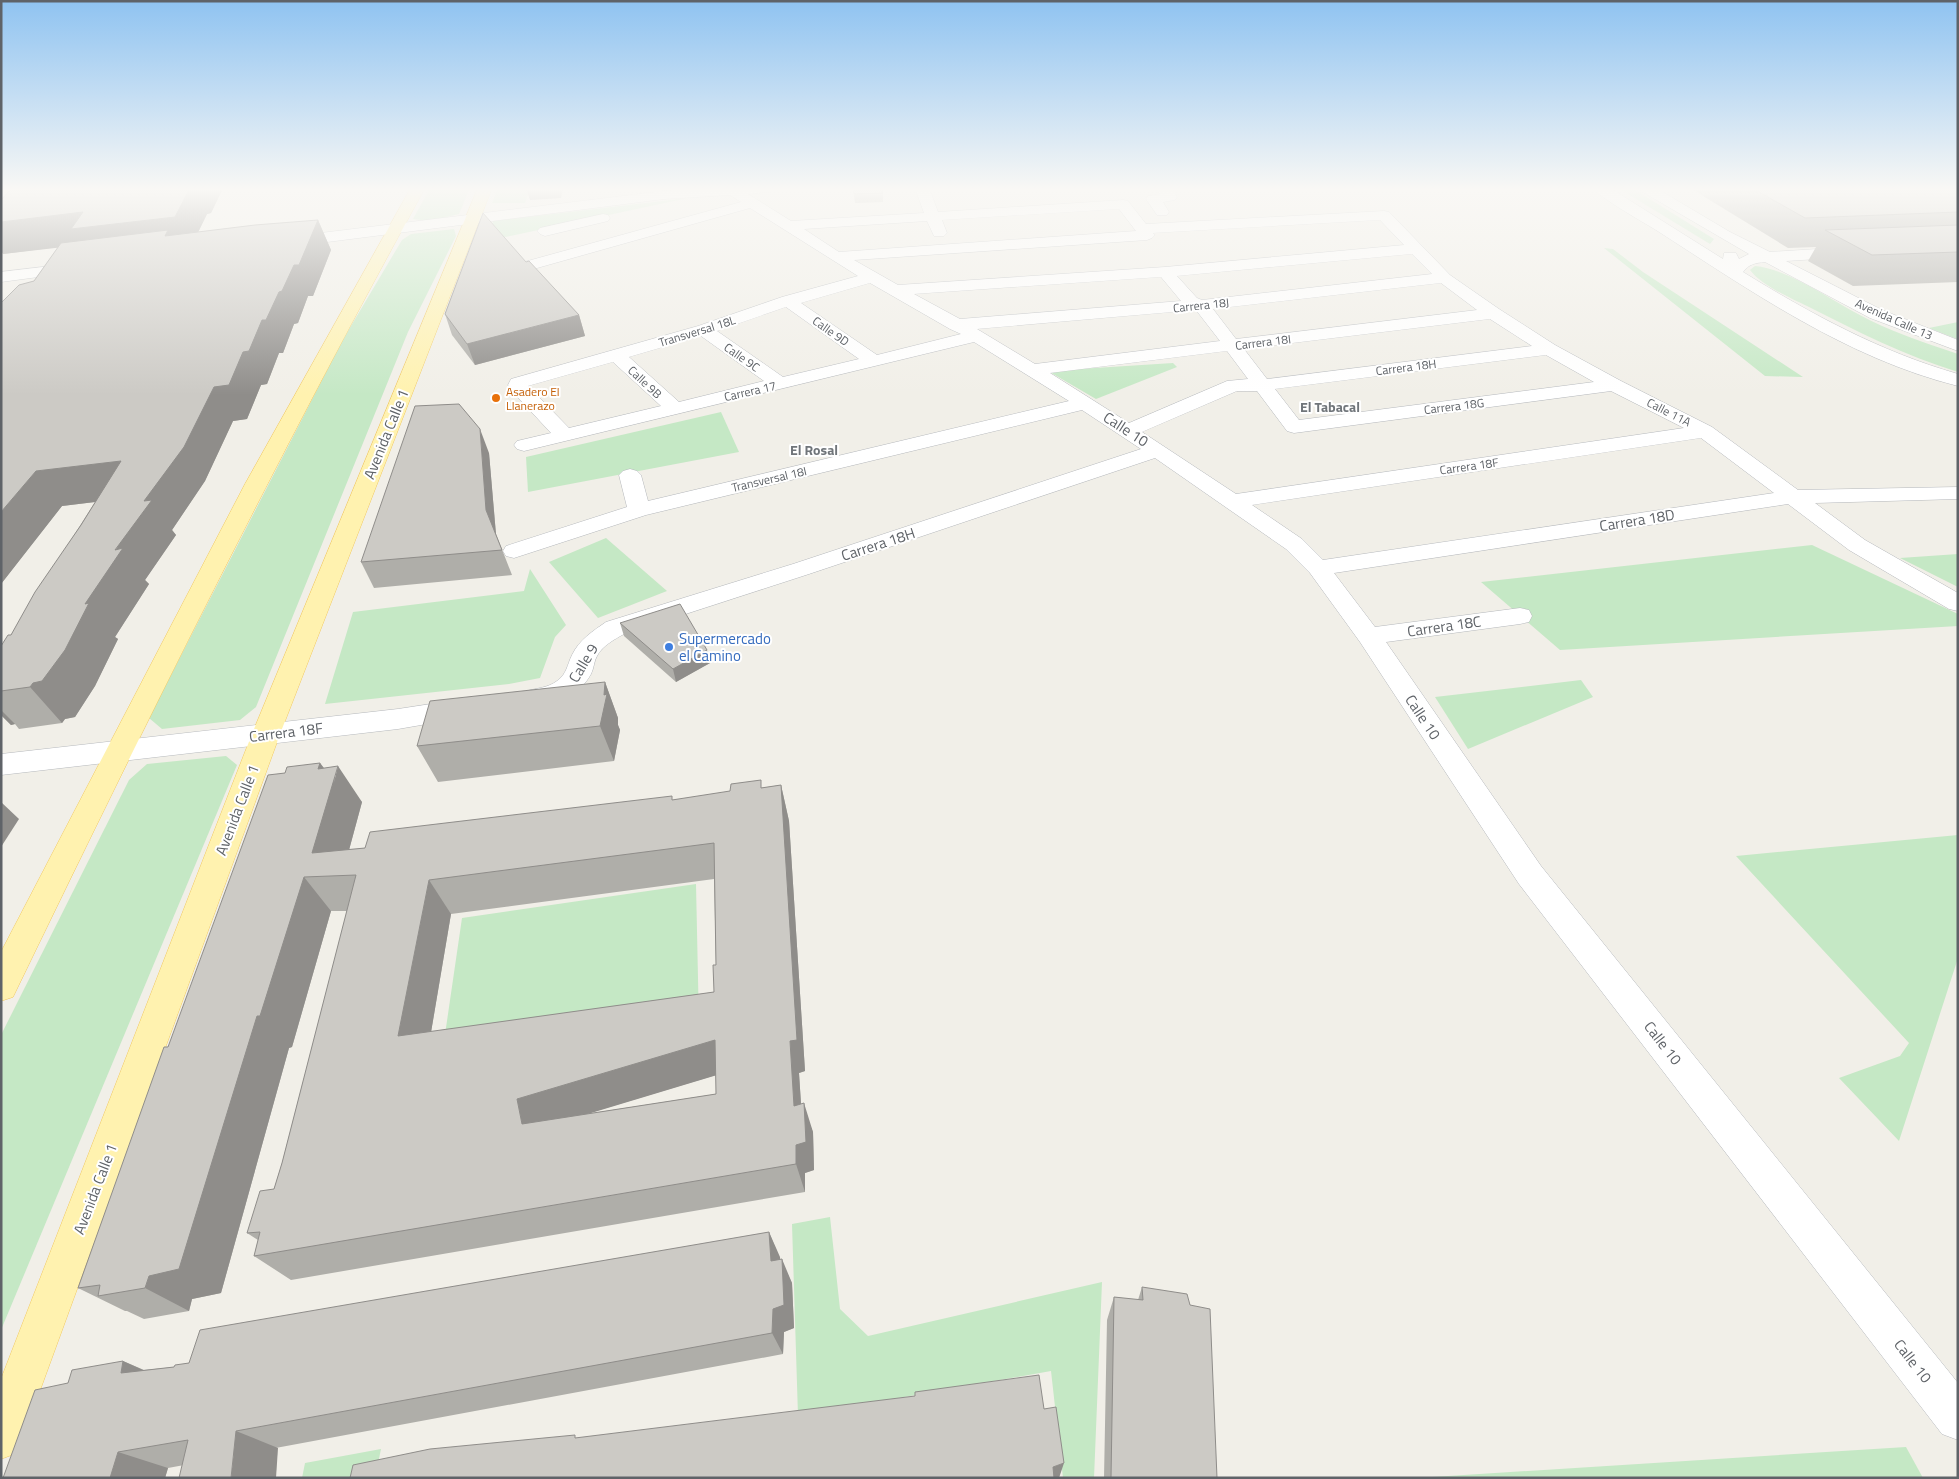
<svg xmlns="http://www.w3.org/2000/svg" width="1959" height="1479" font-family="'Titillium Web',sans-serif">
	<rect width="100%" height="100%" fill="#f1efe8"/>
	<!-- green -->
	<g fill="#c5e8c5">
		<path d="M430 188H470L459 214 429 221 413 219Z"/>
		<path d="M498 188H530L525 203H492Z"/>
		<path d="M1618 188H1632L1714 239 1710 244Z"/>
		<path d="M688 198 501 238 489 239 493 221Z"/>
		<path d="M454 229 456 236 408 332 256 707 240 720 162 729 149 718 342 341 402 240 411 234Z"/>
		<path d="M1604 248 1613 249 1643 272 1803 377 1765 376Z"/>
		<path d="M1755 266C1788 269 1829 299 1858 314 1889 331 1925 343 1958 354V372C1906 356 1856 331 1807 306 1790 298 1761 285 1750 270Z"/>
		<path d="M1958 322 1957 339 1929 328Z"/>
		<path d="M1173 363 1177 367 1096 399 1048 371Z"/>
		<path d="M721 412 739 452 528 492 526 457Z"/>
		<path d="M606 538 667 591 598 618 549 562Z"/>
		<path d="M1812 545 1958 614V626L1560 650 1481 582Z"/>
		<path d="M1958 554V587L1900 558Z"/>
		<path d="M530 569 566 625 555 637 540 678 509 684 325 704 353 612 524 591Z"/>
		<path d="M1581 680 1593 697 1468 749 1435 697Z"/>
		<path d="M226 756 237 765 1 1330V1035L129 780 147 764Z"/>
		<path d="M1958 835V958L1899 1141 1839 1078 1900 1056 1909 1043 1736 856Z"/>
		<path d="M696 884 699 1025 441 1062 462 918Z"/>
		<path d="M830 1217 840 1309 868 1336 1102 1282 1094 1478H1063L1051 1371 798 1416 792 1224Z"/>
		<path d="M1906 1447 1923 1478H1417Z"/>
		<path d="M381 1449 375 1478H302L305 1463Z"/>
	</g>
	<g fill="none" stroke-linecap="round" stroke-linejoin="round">
		<!-- minor casing -->
		<g stroke="#b5b8bc" stroke-width="1">
			<g id="minor">
				<path d="M708 188H779L777 191 748 194 791 221 924 213 915 188H929L938 212 1123 200 1128 201 1146 224 1384 211 1389 212 1450 275 1499 309 1555 345 1621 381 1712 427 1798 490 1958 487V499L1815 503 1865 540 1958 593V611L1949 609 1849 550 1788 504 1334 573 1375 627 1520 608 1529 610 1532 616 1529 622 1520 624 1386 642 1541 866 1958 1383V1440L1942 1434 1519 884 1360 642 1310 573 1286 549 1155 458 809 574 624 634C615 639 602 646 597 656 594 661 594 668 591 674 579 696 552 712 527 705L523 698 527 691C537 688 548 688 557 681 567 674 567 665 572 655 579 640 593 631 606 622L793 564 1141 449 1082 410 646 515 514 558 506 556 503 551 506 546 627 507 619 475 623 471 630 469 637 471 641 475 648 501 1069 401 974 342 524 451 517 449 514 445 517 441 551 433 510 389 508 385 511 379 698 326 782 297 858 276 750 208 530 270 524 268 522 265 524 262 741 202 730 195 664 199 288 247 283 245 280 242 283 239 288 237 664 191ZM1119 209 1136 231 839 252 804 229 927 221 934 236H944L947 233 942 220ZM1380 220 1404 245 1165 267 898 285 854 260 1147 240 1152 238 1155 235 1153 233ZM1412 254 1432 274 1202 300 1197 298 1177 276ZM1161 277 1181 301 960 319 914 294ZM870 283 950 329 961 334 877 355 801 303ZM1441 283 1477 310 1236 339 1213 309ZM786 307 859 359 783 377 717 331ZM1196 310 1220 341 1035 364 977 329ZM1490 319 1532 346 1267 379 1244 349ZM701 336 764 381 679 402 629 357ZM1227 351 1248 379 1227 381 1129 423 1050 373ZM1546 355 1594 382 1299 420 1275 389ZM613 362 661 406 569 428 528 386ZM1237 391H1257L1287 431 1294 433 1611 391 1684 428 1236 494 1142 432ZM1701 438 1774 493 1323 560 1302 539 1252 505Z"/>
				<path d="M1155 188H1170L1177 197 1175 200 1163 202 1169 212 1167 215H1157L1146 199 1148 196 1160 194Z"/>
				<path d="M1593 188H1610L1723 259 1724 253H1736L1739 259 1749 254 1641 191 1639 188H1656L1730 232 1770 252 1849 247 1855 249 1857 252 1855 255 1849 257 1786 261 1882 310 1958 340V351L1870 318 1765 262C1755 263 1749 264 1743 272 1811 314 1881 352 1958 374V386C1846 358 1751 291 1656 230 1643 222 1600 198 1593 188Z"/>
				<path d="M603 214 608 215 610 218 608 221 545 236 540 234 537 231 540 228Z"/>
				<path d="M77 263 83 265 85 268 83 271 1 282V272Z"/>
				<path d="M464 699 473 702 477 709 473 716 398 729 1 775V754L398 709Z"/>
			</g>
		</g>
		<!-- major casing -->
		<g stroke="#f2c960" stroke-width="1">
			<g id="major">
				<path d="M411 188H425C279 453 145 724 13 997L1 1001V952L245 484Z"/>
				<path d="M478 188H492L280 734 23 1437 17 1453 1 1459V1379L252 734Z"/>
			</g>
		</g>
		<!-- minor -->
		<use href="#minor" fill="#fff" fill-rule="evenodd"/>
		<!-- major -->
		<use href="#major" fill="#fff2af" fill-rule="evenodd"/>
	</g>
	<!-- wall -->
	<g fill="#afaea9" fill-rule="evenodd">
		<path d="M12 188H223L211 213 207 214 198 232 318 220 331 250 313 296H308L298 323 294 324 283 353H279L267 384 261 385 247 419 233 421 205 481 172 530 176 535 145 580 149 584 115 637 118 639 95 686 75 717 65 719 62 723 19 729 15 724 11 725 1 715V646L11 635 95 502 62 506 1 584V303L34 281 58 247 3 254Z"/>
		<path d="M853 188 883 193V202L855 203Z"/>
		<path d="M1690 188H1958V282L1853 286 1808 261 1816 247 1788 248Z"/>
		<path d="M445 314 579 315 585 336 475 365 452 335Z"/>
		<path d="M489 453 496 534 512 575 374 588 361 562Z"/>
		<path d="M620 623 710 663 676 682 624 636Z"/>
		<path d="M605 682 618 718V725L620 730 614 761 438 782 417 746Z"/>
		<path d="M320 763 324 768 362 802 349 850 365 848 674 800 781 785 789 821 805 1071 799 1073 801 1104 813 1132 814 1170 805 1173V1192L291 1280 254 1256 258 1240 247 1233 274 1189 282 1163 347 911H331L292 1047 289 1048 221 1293 192 1299 189 1311 144 1319 127 1311H125L78 1288 168 1047 285 773ZM714 879 716 965 714 992 431 1032 451 914ZM716 1075V1094L586 1114Z"/>
		<path d="M769 1232 780 1259 792 1283 794 1328 784 1332 783 1354 168 1468 165 1478H3L68 1383 123 1361 144 1370 174 1367 189 1363Z"/>
		<path d="M1142 1287 1217 1478H1104L1107 1320 1114 1297 1138 1300Z"/>
	</g>
	<!-- shaded-wall -->
	<g fill="#8f8d8a">
		<path d="M190 188H223L211 213 207 214 191 247 81 245 3 254 1 251V222L83 212Z"/>
		<path d="M526 188H563L561 198 530 200Z"/>
		<path d="M318 220 331 250 313 296H308L298 323 294 324 283 353H279L267 384 261 385 247 419 233 421 205 481 172 530 176 535 145 580 149 584 115 637 118 639 95 686 75 717 65 719 62 723 30 687 85 604 144 501 214 387 243 352 294 265Z"/>
		<path d="M579 315 585 336 475 365 467 344Z"/>
		<path d="M480 429 489 453 496 535 486 510Z"/>
		<path d="M121 461 144 496 62 506 1 584V512L36 471Z"/>
		<path d="M707 650 710 663 676 682 673 669Z"/>
		<path d="M605 682 618 718V725L620 730 614 761 600 726Z"/>
		<path d="M1 710 15 724 11 725 1 715Z"/>
		<path d="M320 763 334 782 338 766 362 802 342 876 312 853 318 769Z"/>
		<path d="M781 785 789 821 805 1071 799 1073 803 1135 794 1106 790 1041Z"/>
		<path d="M1 802 19 819 1 847Z"/>
		<path d="M304 877 331 911 292 1047 289 1048 221 1293 192 1299 189 1311 145 1288 149 1276 257 1016Z"/>
		<path d="M429 880 451 914 425 1068 398 1036Z"/>
		<path d="M715 1040 727 1072 538 1129 522 1124 517 1099Z"/>
		<path d="M804 1103 813 1132 814 1170 805 1173V1192L796 1164V1145Z"/>
		<path d="M769 1232 780 1257 781 1285 771 1261Z"/>
		<path d="M782 1259 792 1283 794 1328 784 1332 783 1354 772 1333 773 1309Z"/>
		<path d="M123 1361 170 1382 121 1373Z"/>
		<path d="M236 1431 278 1448 276 1478H231Z"/>
		<path d="M118 1452 168 1468 165 1478H110Z"/>
		<path d="M1064 1463 1059 1478H1050L1053 1467Z"/>
	</g>
	<!-- building -->
	<g fill="#cccac5" stroke="#8f8d8a" fill-rule="evenodd">
		<path d="M12 188H190L175 217 71 229 83 212 1 222V200Z"/>
		<path d="M853 188H881L883 193 854 194Z"/>
		<path d="M1752 188H1958V212L1805 218Z"/>
		<path d="M483 213 526 262 529 261 579 315 467 344 445 314Z"/>
		<path d="M318 220 299 265H294L282 291 279 292 266 320H262L249 351 243 352 229 385 214 387 184 447 144 501 152 500 115 550 123 548 85 604 89 603 65 650 42 681 33 683 30 687 1 691V646L8 635H11L35 592 81 525 121 461 36 471 1 512V303L19 285 34 281 61 243 168 230 165 236 255 225Z"/>
		<path d="M1958 225V252L1872 255 1825 230Z"/>
		<path d="M459 404 480 429 486 510 502 550 361 562 415 406Z"/>
		<path d="M680 604 707 650 673 669 620 623Z"/>
		<path d="M605 682 604 695 607 694 600 726 417 746 430 701Z"/>
		<path d="M320 763 318 769 338 766 312 853 365 848 370 832 672 796V800L730 791 731 784 761 780V788L781 785 797 1040 790 1041 794 1106 804 1103 806 1142 796 1145V1164L254 1256 260 1232 247 1233 260 1191 274 1189 282 1163 356 875 304 877 260 1016H257L179 1269 149 1276 145 1288 98 1296 100 1285 78 1288 164 1047H168L268 775 285 773 287 767ZM714 843 716 965H713L714 992 398 1036 429 880ZM715 1040 716 1094 522 1124 517 1099Z"/>
		<path d="M769 1232 771 1261 782 1259 784 1305 773 1309 772 1333 236 1431 231 1478H179L188 1440 118 1452 110 1478H3L35 1390 68 1383 72 1370 123 1361 121 1373 174 1367 175 1365 189 1363 200 1330Z"/>
		<path d="M1142 1287 1187 1294 1190 1305 1210 1309 1217 1478H1111L1114 1297 1143 1300Z"/>
		<path d="M1039 1375 1044 1409 1056 1407 1064 1463 1053 1467 1054 1478H350L353 1465 430 1449 575 1435V1438L915 1396V1392Z"/>
	</g>
	<!-- sky -->
	<linearGradient id="sky" x2="0" y2="1"><stop stop-color="#8fc3f1"/><stop offset="0.48" stop-color="#f9f8f5"/><stop offset="1" stop-color="#f9f8f5" stop-opacity="0"/></linearGradient>
	<rect width="1959" height="395" fill="url(#sky)"/>
	<!-- markers -->
	<circle fill="#e8710a" stroke="#fff" stroke-width="2" cx="496" cy="398" r="5"/>
	<circle fill="#3f7fe0" stroke="#fff" stroke-width="2" cx="669" cy="647" r="5"/>
	<g text-anchor="middle" dominant-baseline="central" stroke-width="4" stroke-linejoin="round" paint-order="stroke">
		<!-- far-street labels -->
		<g font-size="12" fill="#5f6368" stroke="#fff">
			<text transform="translate(1201 305) rotate(-6)">Carrera 18J</text>
			<text transform="translate(1894 319) rotate(24)">Avenida Calle 13</text>
			<text transform="translate(697 331) rotate(-17)">Transversal 18L</text>
			<text transform="translate(831 331) rotate(35)">Calle 9D</text>
			<text transform="translate(1263 342) rotate(-7)">Carrera 18I</text>
			<text transform="translate(742 357) rotate(35)">Calle 9C</text>
			<text transform="translate(1406 367) rotate(-7)">Carrera 18H</text>
			<text transform="translate(645 382) rotate(43)">Calle 9B</text>
			<text transform="translate(750 391) rotate(-13)">Carrera 17</text>
			<text transform="translate(1454 406) rotate(-7)">Carrera 18G</text>
			<text transform="translate(1669 412) rotate(27)">Calle 11A</text>
			<text transform="translate(1469 466) rotate(-8)">Carrera 18F</text>
			<text transform="translate(769 479) rotate(-13)">Transversal 18I</text>
		</g>
		<!-- far-food labels -->
		<g font-size="12" fill="#c56008" stroke="#fff" text-anchor="start">
			<text x="506" y="391">Asadero El<tspan x="506" dy="14">Llanerazo</tspan></text>
		</g>
		<!-- far-neighbourhood labels -->
		<g font-size="14" font-weight="bold" fill="#70757a" stroke="#fff">
			<text x="1330" y="406">El Tabacal</text>
			<text x="814" y="449">El Rosal</text>
		</g>
		<!-- street labels -->
		<g font-size="15" fill="#5f6368" stroke="#fff">
			<text transform="translate(1126 429) rotate(33)">Calle 10</text>
			<text transform="translate(386 434) rotate(-68)">Avenida Calle 1</text>
			<text transform="translate(1637 520) rotate(-9)">Carrera 18D</text>
			<text transform="translate(878 544) rotate(-18)">Carrera 18H</text>
			<text transform="translate(1444 626) rotate(-8)">Carrera 18C</text>
			<text transform="translate(583 663) rotate(-59)">Calle 9</text>
			<text transform="translate(1423 717) rotate(56)">Calle 10</text>
			<text transform="translate(286 732) rotate(-7)">Carrera 18F</text>
			<text transform="translate(237 810) rotate(-69)">Avenida Calle 1</text>
			<text transform="translate(1663 1043) rotate(52)">Calle 10</text>
			<text transform="translate(95 1189) rotate(-69)">Avenida Calle 1</text>
			<text transform="translate(1913 1361) rotate(52)">Calle 10</text>
		</g>
		<!-- shop labels -->
		<g font-size="15" fill="#366cbe" stroke="#fff" text-anchor="start">
			<text x="679" y="638">Supermercado<tspan x="679" dy="17">el Camino</tspan></text>
		</g>
	</g>
	<!-- border -->
	<rect width="1959" height="1479" fill="none" stroke="#5f6368" stroke-width="5"/>
</svg>
